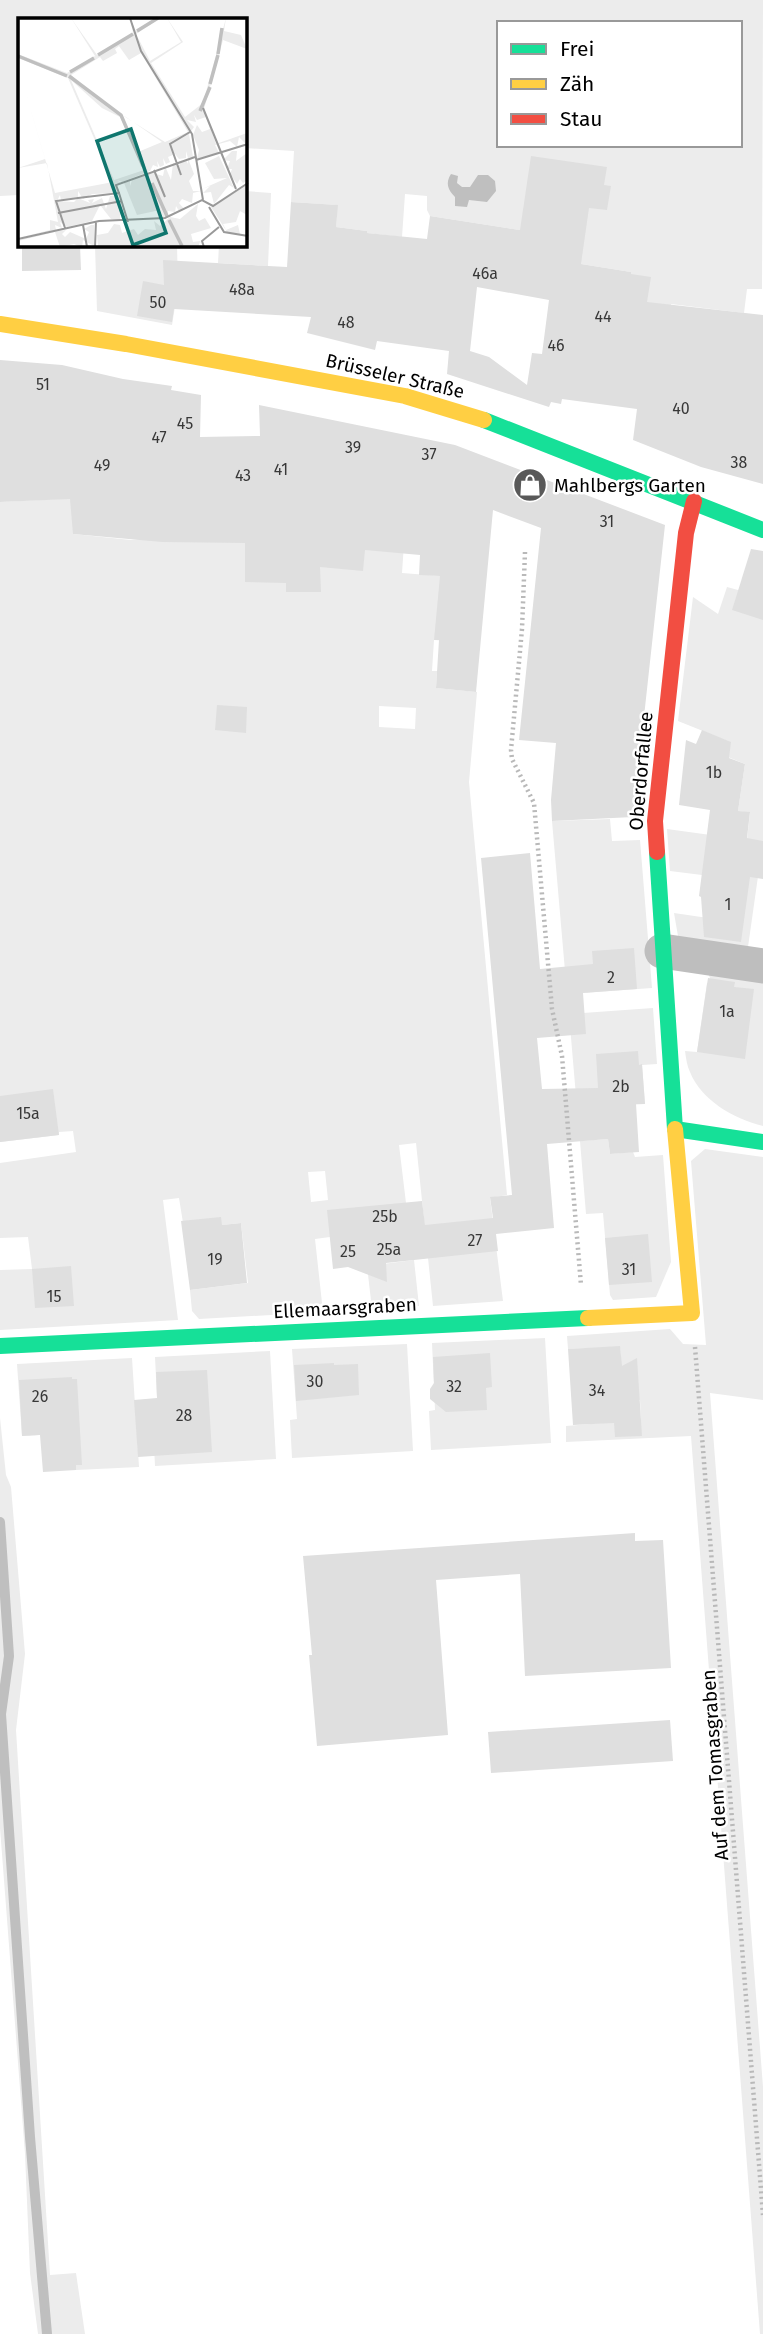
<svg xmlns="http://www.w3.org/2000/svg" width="763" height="2334" font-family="'Fira Sans',sans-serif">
	<rect width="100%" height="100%" fill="#fff"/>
	<!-- green -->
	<g fill="#ececec" fill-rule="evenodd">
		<path d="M0 0H763L762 289H747L744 313 671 304 670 314 628 296 631 272 581 264 520 230 430 216 427 210V196L405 194 402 237 367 233V231L336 227 337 205 291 202 294 151 245 148V19H19V195L0 196ZM499 23H740V145H499Z"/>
		<path d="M245 191 271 193 268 266 218 263 219 245H245Z"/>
		<path d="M95 245H177L178 288 172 325 97 311Z"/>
		<path d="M80 498 73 526V534L131 540 288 528 290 592H307V516L405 529 402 573 454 577 451 641 434 640 432 671H437L436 688 477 692 469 782 507 1195 490 1198 503 1301 433 1306 416 1143 399 1145 406 1203 330 1237 315 1239 323 1312 199 1319 192 1311 190 1290 248 1283 241 1223 184 1229 179 1198 163 1200 178 1320 0 1330V1270L32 1269 28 1237 0 1238V1163L76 1152 73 1131 59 1132V1135L0 1142V502ZM379 706 416 708 415 729 379 727ZM325 1171 328 1200 311 1202 308 1172Z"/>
		<path d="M763 578V841L747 954 678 936 674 913 708 918 726 878 670 871 667 829 747 840 750 813 738 811 745 764 723 755 728 741 678 721 693 597 718 614 727 587 738 590Z"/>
		<path d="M610 819 612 841 640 840 652 988 567 994 552 821Z"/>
		<path d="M706 968 763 976V1126C734 1119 701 1100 690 1072 687 1066 686 1058 685 1051L697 1052 707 983H712Z"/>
		<path d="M653 1008 657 1064 642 1065 645 1104 577 1108 569 1014Z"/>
		<path d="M608 1139 610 1154 633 1152 635 1157 663 1155 671 1262 656 1297 613 1300 610 1295 603 1213 586 1214 580 1141Z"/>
		<path d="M705 1149 763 1157V1400L710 1393 763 2087V2334H760L691 1436 566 1442V1426L641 1420 640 1400 623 1401 620 1347 568 1349 567 1336 670 1329 683 1344 706 1345 691 1161Z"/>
		<path d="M414 1260 419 1306 372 1309 367 1266Z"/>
		<path d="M545 1338 551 1443 431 1450 429 1411 435 1410 432 1343Z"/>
		<path d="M407 1344 413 1451 292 1458 290 1420 297 1419 292 1349Z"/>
		<path d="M270 1351 276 1459 155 1466 153 1426 157 1398 155 1357Z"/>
		<path d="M132 1358 139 1467 76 1470 73 1433 22 1436 17 1364Z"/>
		<path d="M0 1418 6 1475 11 1487 25 1654 16 1730 50 2275 76 2273 85 2334H38L30 2273 25 2154 0 1828Z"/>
	</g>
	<!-- water -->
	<path fill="#bfbfbf" d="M451 174 458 176 457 183 462 187H470L478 175H488L495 181 496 191 487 202 469 200 467 207 455 206V197C448 190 445 183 451 174Z"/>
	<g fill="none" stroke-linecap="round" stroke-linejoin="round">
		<!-- stream -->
		<path stroke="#bfbfbf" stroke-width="10" d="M0 1522 9 1656 1 1714 30 2137 47 2334"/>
	</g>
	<!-- building -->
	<g fill="#dfdfdf" fill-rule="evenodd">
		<path d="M531 156 607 167 604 185 611 186 607 210 589 208 581 264 631 272V274L651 277 647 302 763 315V484L701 467 633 440 637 409 562 399 561 404 551 402 549 407 447 374 449 351 377 341 375 350 307 333 311 317 174 309 172 322 137 316 143 281 164 285 163 260 287 267 291 202 338 205 336 227 367 231V233L427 239 430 216 520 230ZM477 287 549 300 542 354 532 353 527 385 489 357 470 351Z"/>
		<path d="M22 245H80L81 270 22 271Z"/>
		<path d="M0 360 62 365 123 379 172 386 171 390 201 395 200 437 260 436 259 405 455 445 665 525 633 817 552 821 551 800 556 743 519 740 541 528 493 510 476 692 436 688 439 640H434L440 576 419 575 420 555 365 550 363 571 320 567 321 592H286V583L245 582V543L162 542 73 534 70 499 0 502Z"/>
		<path d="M751 549 763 551V620L732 610Z"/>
		<path d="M217 705 247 707 246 733 215 730Z"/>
		<path d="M702 730 731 742 729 758 745 764 738 811 750 812 747 838 763 841V879L750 877 741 942 704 937 701 897 699 896 710 810 679 805 686 740 696 744Z"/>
		<path d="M530 853 540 969 593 964 592 951 634 948 637 989 583 993 586 1034 537 1038 542 1089 598 1088 596 1054 638 1051 639 1065 642 1064 645 1104H636L639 1152 610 1154 608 1139 547 1144 554 1228 496 1234 498 1251 386 1263 387 1282 348 1267 333 1269 327 1210 422 1201 425 1225 493 1218 490 1197 512 1195 481 858Z"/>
		<path d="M708 978 735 982 734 987 754 989 745 1059 697 1052Z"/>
		<path d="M53 1089 59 1135 0 1142V1096Z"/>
		<path d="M221 1217 222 1225 241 1223 247 1283 190 1290 181 1221Z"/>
		<path d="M648 1234 652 1282 609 1285 605 1238Z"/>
		<path d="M71 1266 74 1306 35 1308 32 1269Z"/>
		<path d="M620 1346 622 1366 637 1358 642 1436 615 1437 614 1423 573 1425 568 1349Z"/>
		<path d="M490 1353 492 1387 486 1388 487 1410 446 1412 430 1399V1389L434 1383 433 1357Z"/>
		<path d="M334 1363V1365L358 1364 359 1395 296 1401 294 1365Z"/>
		<path d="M207 1370 212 1452 138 1457 134 1400 157 1398 156 1372Z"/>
		<path d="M72 1377V1379H77L82 1465H76V1470L43 1472 40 1435 22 1436 19 1380Z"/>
		<path d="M635 1533V1541L663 1540 671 1668 525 1676 520 1574 436 1580 448 1735 317 1746 309 1655H312L303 1556Z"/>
		<path d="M670 1720 673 1761 491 1773 488 1732Z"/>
	</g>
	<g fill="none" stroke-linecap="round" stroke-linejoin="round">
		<!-- path -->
		<g stroke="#b9b9b9" stroke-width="4.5" stroke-dasharray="2 3.5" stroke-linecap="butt">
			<path d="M525 552 522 629 511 750 512 759 534 803 552 1009 562 1056 581 1285"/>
			<path d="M695 1347 763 2215"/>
		</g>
		<!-- street -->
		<path stroke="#bebebe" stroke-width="35" d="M662 951 763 966"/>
		<!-- fast -->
		<g stroke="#16e098" stroke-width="16">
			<path d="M484 420 763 530"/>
			<path d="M657 852 675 1129 763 1142"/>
			<path d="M0 1346 588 1318"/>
		</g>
		<!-- slow -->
		<g stroke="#ffcf43" stroke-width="16">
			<path d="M0 324 126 344 405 396 484 420"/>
			<path d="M588 1318 692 1313 675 1129"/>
		</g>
		<!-- jam -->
		<path stroke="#f24e42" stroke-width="16" d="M657 852 655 821 686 533 694 501"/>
	</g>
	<!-- icons -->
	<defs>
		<g id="shop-disc" transform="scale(1.75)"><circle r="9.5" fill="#595959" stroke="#fff"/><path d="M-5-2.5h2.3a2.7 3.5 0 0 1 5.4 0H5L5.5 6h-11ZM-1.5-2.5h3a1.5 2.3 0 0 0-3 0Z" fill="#fff"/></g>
	</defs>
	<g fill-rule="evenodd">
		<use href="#shop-disc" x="530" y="485"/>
	</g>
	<g text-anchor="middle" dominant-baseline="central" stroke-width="5" stroke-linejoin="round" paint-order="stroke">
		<!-- number labels -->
		<g font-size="16" fill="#383838">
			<text x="485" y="273">46a</text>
			<text x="242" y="289">48a</text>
			<text x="158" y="302">50</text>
			<text x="603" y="316">44</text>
			<text x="346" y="322">48</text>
			<text x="556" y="345">46</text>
			<text x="43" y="384">51</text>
			<text x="681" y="408">40</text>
			<text x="185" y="423">45</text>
			<text x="159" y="437">47</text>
			<text x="353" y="447">39</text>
			<text x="429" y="454">37</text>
			<text x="739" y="462">38</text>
			<text x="102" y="465">49</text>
			<text x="281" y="469">41</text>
			<text x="243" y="475">43</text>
			<text x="607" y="521">31</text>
			<text x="714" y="772">1b</text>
			<text x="728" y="904">1</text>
			<text x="611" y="977">2</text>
			<text x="727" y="1011">1a</text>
			<text x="621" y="1086">2b</text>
			<text x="28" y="1113">15a</text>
			<text x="385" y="1216">25b</text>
			<text x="475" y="1240">27</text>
			<text x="389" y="1249">25a</text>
			<text x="348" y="1251">25</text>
			<text x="215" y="1259">19</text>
			<text x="629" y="1269">31</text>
			<text x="54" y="1296">15</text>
			<text x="315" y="1381">30</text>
			<text x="454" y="1386">32</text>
			<text x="597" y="1390">34</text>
			<text x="40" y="1396">26</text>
			<text x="184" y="1415">28</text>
		</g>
		<!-- street labels -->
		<g font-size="19" fill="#000" stroke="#fff">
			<text transform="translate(395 376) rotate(13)">Brüsseler Straße</text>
			<text transform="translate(641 771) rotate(-85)">Oberdorfallee</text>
			<text transform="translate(345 1308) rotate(-3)">Ellemaarsgraben</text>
			<text transform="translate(715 1765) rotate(-94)">Auf dem Tomasgraben</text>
		</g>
		<!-- poi labels -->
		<g font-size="19" fill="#000" stroke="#fff" text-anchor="start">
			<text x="554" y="485">Mahlbergs Garten</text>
		</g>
	</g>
	<!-- overview -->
	<g transform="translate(18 18)">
		<rect width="229" height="229" fill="#fff"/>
		<path d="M53 0 79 37 115 15 112 0 118 13 142 0 118 16 132 43 163 24 149 0 165 24 133 45 167 99 185 85 208 0 206 13 223 17 229 31 205 22 186 91 198 126 229 115 228 126 221 119 219 129 212 123 197 127 201 135 179 141 181 132 175 117 179 107 184 114 192 111 188 99 179 102 176 97 178 104 169 102 176 109 171 116 175 139 170 140 168 133V140L161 141 157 136 150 139 152 144 148 146 145 140 146 147 142 149 139 143 140 149 135 147 132 153 104 164 99 162 103 165 97 166 100 175 74 176 65 181 60 173V179L43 182 42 177 39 183 56 184 60 180 72 185 70 182 76 181 74 185 84 180 88 191 92 178 100 177 107 201 102 196V202L93 201 82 187 74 203 49 209 42 204 44 210 37 207 38 212 0 220 32 212V202L40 204 29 145 0 150 27 141 0 48 37 175 95 164 50 60 0 40V36L49 55 77 38ZM101 28 111 42 123 35 170 114 147 124 85 85 53 57 82 39 85 43 99 35 97 31ZM53 62 84 90 102 99 126 152 96 162ZM104 97 108 99 144 124 120 134ZM214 133H219L218 143 229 135V162L225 165 222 161 219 166 212 156 214 151H209L212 143 205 142ZM201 138 216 170 211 167 196 186 193 174 185 175 192 168 184 171 209 160 196 161 187 145ZM175 140 171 143 176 156 171 163 175 173H183L175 175 174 185 164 181 161 185 166 191 161 193 158 188 157 194 150 193V198L145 199 142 192 119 197 106 165 112 163V168L114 162 135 155 145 158 147 148 153 162 155 145 162 147 161 143 168 142 170 146V141ZM229 167V197L222 193 218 204 205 206 208 212 220 207 222 216 209 214 193 189ZM180 186 178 198 181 203 187 200 193 210 173 216 175 224 182 223 186 229 182 224 180 229 80 228 79 217 90 215 96 206 102 207 104 215 116 211 120 217 127 211 138 212 136 203 142 208 152 199 162 201ZM73 207H76V228L65 222 64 229 56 226 42 229 37 214 0 223 14 217 48 212 44 216 47 219 52 214 68 221 71 214 66 211Z" fill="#ececec" fill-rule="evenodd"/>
		<path fill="none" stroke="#bfbfbf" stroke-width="3.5" d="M119 13 140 0M200 36 204 10M80 37 115 16M0 38 49 58M52 54 76 40M51 58 103 97 125 148M192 66 200 37M182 93 192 69M134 165 149 198M151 202 164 228"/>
		<path fill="none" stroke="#999" stroke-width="2" d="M112 0 123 33 174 116 185 182M185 90 218 171M178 142 230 126M136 152 147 179M163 157 152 126 172 114M101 175 98 167 177 139M191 189 206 214 230 218M40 195 104 183M65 207 69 229M47 210 38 183 60 180 101 175 110 204M0 221 81 203 147 200 184 182 195 188 230 165M77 229 78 203M186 229 184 223 201 209"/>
		<path fill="#0f766e" fill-opacity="0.15" stroke="#0f766e" stroke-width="3.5" d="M113 111 148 215 115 227 79 123Z"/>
		<rect width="229" height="229" fill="none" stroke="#000" stroke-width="3.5"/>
	</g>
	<!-- legend -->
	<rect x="497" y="21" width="245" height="126" fill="#ffffff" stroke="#999999" stroke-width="2"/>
	<rect x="511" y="44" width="35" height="10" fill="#16e098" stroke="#999999" stroke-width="2"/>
	<text x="560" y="56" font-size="21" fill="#000000">Frei</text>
	<rect x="511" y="79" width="35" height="10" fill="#ffcf43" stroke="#999999" stroke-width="2"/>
	<text x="560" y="91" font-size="21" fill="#000000">Zäh</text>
	<rect x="511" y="114" width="35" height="10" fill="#f24e42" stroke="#999999" stroke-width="2"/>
	<text x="560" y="126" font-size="21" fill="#000000">Stau</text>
</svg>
